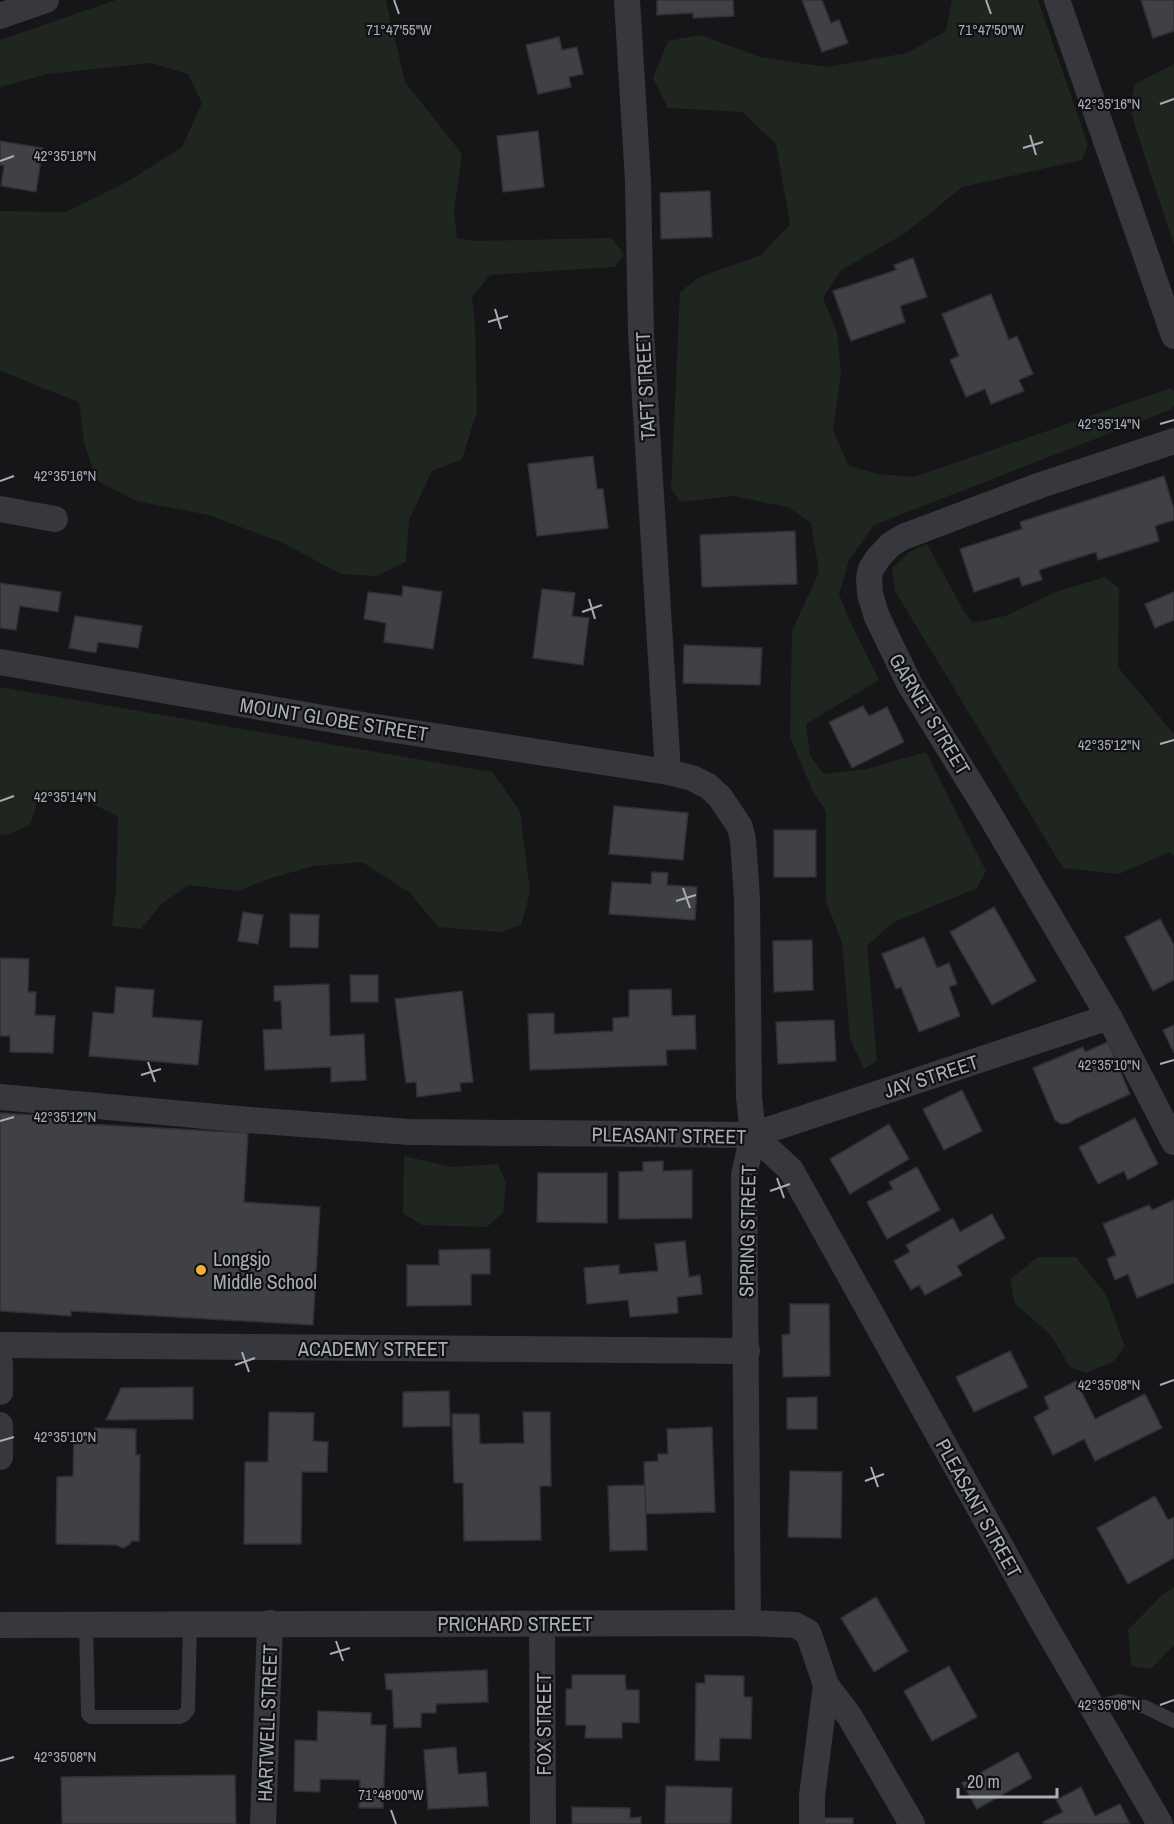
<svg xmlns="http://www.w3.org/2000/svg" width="1174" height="1824" font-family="'Archivo Narrow',sans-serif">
	<rect width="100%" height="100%" fill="#161618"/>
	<!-- green -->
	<g fill="#1e261f">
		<path d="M116 0H386L405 82 462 154 454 211 457 238 473 241 611 238 624 254 615 267 490 275 472 297 475 326 477 412 462 459 432 471 409 520 406 562 376 576 341 574 281 542 209 515 136 501 96 480 84 442 79 402 42 388 0 370V211L66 212 127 182 182 147 202 103 188 74 151 63 48 74 0 87V40Z"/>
		<path d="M952 0H1038L1088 145 1082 160 962 187 907 232 840 271 823 298 837 332 841 372 833 431 849 466 879 474 914 477 1171 388 1174 391V406L1172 409 874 525 849 560 839 594 849 619 879 680 806 724 810 756 824 774 866 769 926 752 986 871 977 888 892 923 867 946 877 1061 864 1069 850 1039 842 943 826 901V811L814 794 790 737 792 631 819 572 811 523 788 507 732 496 681 502 671 490 680 292 699 277 761 255 790 224 776 144 742 112 668 108 653 78 668 41 700 35 760 57 826 67 907 53 946 31Z"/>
		<path d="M1174 64V245L1135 126 1130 104 1135 84Z"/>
		<path d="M927 544 963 610 973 623 1005 616 1056 592 1105 577 1119 588 1118 667 1174 734V856L1170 852 1119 874 1063 868 895 591 892 568 909 552Z"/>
		<path d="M0 687 492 772 520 811 530 892 521 925 501 932 438 927 410 893 362 862 313 866 265 880 238 891 189 885 161 904 141 929 112 926 116 889 118 816 63 791 39 796 30 825 6 835 0 834Z"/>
		<path d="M404 1156 452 1167 498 1164 506 1183 503 1212 487 1227 422 1225 403 1213Z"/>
		<path d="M1038 1257H1076L1106 1295 1125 1346 1114 1361 1086 1373 1070 1367 1050 1334 1015 1304 1010 1279Z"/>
		<path d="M1174 1587V1645L1151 1669 1131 1666 1128 1630 1162 1595Z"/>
	</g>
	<!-- building -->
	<g fill="#404145" stroke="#303034" stroke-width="1.5">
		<path d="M657 0H733L734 16 693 18V13L657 15Z"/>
		<path d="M802 0H822L831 23 839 20 848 43 822 52Z"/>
		<path d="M1141 0H1174V31L1153 38Z"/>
		<path d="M559 37 562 50 577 47 583 74 569 77 571 87 538 94 526 45Z"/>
		<path d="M538 131 544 187 503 192 497 136Z"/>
		<path d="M0 141 43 148 36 192 1 186 4 166 0 165Z"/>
		<path d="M710 191 712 237 661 239 660 193Z"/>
		<path d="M913 258 927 297 900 306 905 322 851 341 833 291 896 270 894 265Z"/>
		<path d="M991 294 1009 340 1017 336 1033 374 1019 380 1024 391 991 404 985 389 966 397 950 360 959 356 942 314Z"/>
		<path d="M593 456 597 489H603L608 528 537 536 528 464Z"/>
		<path d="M1164 476 1174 509V520L1155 526 1159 541 1098 560 1096 552 1039 570 1042 580 1022 586 1019 577 974 592 960 549 1022 529 1020 522Z"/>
		<path d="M795 531 797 584 702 587 700 535Z"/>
		<path d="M0 583 61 592 58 612 20 606 16 630 0 628Z"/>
		<path d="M403 586 442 592 433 649 384 642 386 623 364 619 368 592 402 596Z"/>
		<path d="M542 589 575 593 572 616 589 618 583 665 533 658Z"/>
		<path d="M1174 592V620L1155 628 1145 604Z"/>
		<path d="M75 616 142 626 138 648 98 642 96 653 69 648Z"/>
		<path d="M684 645 762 648 760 685 683 683Z"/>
		<path d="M863 706 869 716 887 707 904 742 852 768 829 722Z"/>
		<path d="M614 806 688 813 683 860 609 854Z"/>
		<rect x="774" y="830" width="42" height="47"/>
		<path d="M652 872 668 873 667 885 697 887 695 920 609 914 612 882 651 884Z"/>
		<path d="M994 907 1036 981 992 1005 950 932Z"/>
		<path d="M243 912 263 915 258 944 238 941Z"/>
		<path d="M290 914 319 915 318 948 290 947Z"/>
		<path d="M1160 919 1174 945V980L1153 991 1125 937Z"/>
		<path d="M924 937 937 968 949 963 957 984 949 987 960 1016 919 1032 901 987 896 989 882 954Z"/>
		<path d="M812 940 813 990 774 992 773 941Z"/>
		<path d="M0 958 29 959 28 992H36L35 1015 55 1016 53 1053 10 1052V1036H0Z"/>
		<path d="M350 975H378V1002H351Z"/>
		<path d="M329 984 330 1036 364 1034 366 1080 331 1082V1067L265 1070 263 1030 282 1029 281 1001H274V986Z"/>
		<path d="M116 987 154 990 152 1017 202 1021 198 1065 89 1056 93 1012 114 1014Z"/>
		<path d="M671 989 672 1016 695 1015 696 1049 666 1050 667 1065 530 1070 528 1014 554 1013V1034L613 1031V1018L629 1017V990Z"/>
		<path d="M462 991 473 1082 460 1083 461 1091 417 1097 416 1082 406 1083 395 999Z"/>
		<path d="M834 1020 836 1061 778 1064 776 1022Z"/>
		<path d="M1174 1025V1053L1163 1030Z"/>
		<path d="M1108 1042 1130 1094 1075 1119 1069 1123 1061 1124 1055 1120 1033 1068 1083 1047 1085 1052Z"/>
		<path d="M962 1090 982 1131 944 1150 923 1109Z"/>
		<path d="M0 1113 88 1118 87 1124 248 1133 244 1202 320 1207 313 1325 71 1311V1316L0 1311Z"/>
		<path d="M1135 1118 1158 1164 1128 1180 1124 1171 1098 1184 1079 1147Z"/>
		<path d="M889 1124 909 1159 850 1194 830 1159Z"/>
		<path d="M663 1161V1171L692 1170V1218L619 1219V1172L643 1171V1162Z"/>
		<path d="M917 1167 940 1210 887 1239 867 1202 893 1189 889 1182Z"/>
		<path d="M538 1173H607V1223L537 1222Z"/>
		<path d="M1174 1200V1283L1137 1298 1128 1274 1115 1280 1107 1259 1116 1255 1103 1224 1149 1205 1152 1210Z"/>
		<path d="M992 1214 1005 1238 957 1266 962 1275 925 1295 919 1285 911 1290 894 1261 910 1252 906 1245 953 1218 960 1232Z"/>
		<path d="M685 1241 689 1277 700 1275 702 1294 677 1297 678 1313 630 1317 628 1300 587 1304 584 1268 619 1265V1274L658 1271 655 1244Z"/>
		<path d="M490 1249V1274H471V1305L407 1306V1265H439V1250Z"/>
		<path d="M790 1304H829L830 1376 783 1377 782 1335 790 1334Z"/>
		<path d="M1010 1351 1028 1387 974 1412 956 1377Z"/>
		<path d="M1076 1381 1095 1419 1145 1394 1162 1428 1095 1461 1084 1439 1053 1455 1034 1417 1049 1409 1044 1397Z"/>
		<path d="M193 1387V1419L106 1420 121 1388Z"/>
		<path d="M449 1391 450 1426 403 1427V1392Z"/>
		<path d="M817 1397V1429H787V1398Z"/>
		<path d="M269 1412 314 1413 313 1441 328 1442 327 1472H302L301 1544H244L245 1462H268Z"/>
		<path d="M523 1412H550L551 1486H540L541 1540 464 1541 463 1483H454L452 1414H479L480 1444 524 1443Z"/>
		<path d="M712 1427 715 1512 645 1514 644 1462 658 1461V1454H668L667 1429Z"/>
		<path d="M95 1428 136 1429V1455H140L139 1541H132L129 1545 123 1548 116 1545 56 1544 57 1477 73 1476 74 1436H95Z"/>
		<path d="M790 1471 842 1472 841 1538 788 1537Z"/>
		<path d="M645 1485 647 1550 610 1551 608 1486Z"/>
		<path d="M1155 1496 1168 1520 1174 1517V1558L1128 1584 1097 1528Z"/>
		<path d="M876 1597 908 1651 874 1672 841 1618Z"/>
		<path d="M949 1666 977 1717 932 1741 904 1691Z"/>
		<path d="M487 1670 488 1702 436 1704V1713H421V1727L394 1728 392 1690 386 1689 385 1674Z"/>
		<path d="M572 1675H625L626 1690H639V1723L622 1722V1738H585L586 1725H566V1689H572Z"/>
		<path d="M705 1675 744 1676V1697H752L751 1739 720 1738 719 1761 695 1760 696 1683H705Z"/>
		<path d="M318 1711 371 1713V1725H386L383 1808H359L360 1780 320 1779V1792L294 1791 295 1740 317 1741Z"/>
		<path d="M456 1747 458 1774 486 1772 488 1806 428 1809 424 1750Z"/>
		<path d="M1018 1752 1032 1778 977 1809 962 1783Z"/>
		<path d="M235 1775 236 1824H62L61 1777Z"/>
		<path d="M666 1786 732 1788 731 1824H665Z"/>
		<path d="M1081 1787 1095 1816 1120 1804 1130 1824H1044L1043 1822 1063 1812 1056 1800Z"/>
		<path d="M572 1807 630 1808V1818L641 1817V1824H572Z"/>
		<rect x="818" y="1818" width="35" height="6"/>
	</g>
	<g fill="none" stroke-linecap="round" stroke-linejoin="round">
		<!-- lane -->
		<g stroke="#37383d" stroke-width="14">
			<path d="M86 1624 88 1714 91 1717H179L184 1715 188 1710 190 1623"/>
			<path d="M1092 1708 1119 1701 1145 1707 1174 1721"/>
		</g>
		<!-- street -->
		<g stroke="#37383d" stroke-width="26">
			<path d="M627 0 638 182 641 333 668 772"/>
			<path d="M1057 0 1174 336"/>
			<path d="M0 16 46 0"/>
			<path d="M1174 441 1038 486 903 537 890 545 878 558 871 569 869 578 870 594 877 617 910 685 987 810 1109 1017 1174 1142"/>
			<path d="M0 509 55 519"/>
			<path d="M0 662 369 726 668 772 692 778 708 786 720 797 740 827 743 840 747 899 749 1097 753 1135 744 1175 748 1623"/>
			<path d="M0 1097 249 1120 409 1132 753 1135 1109 1017"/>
			<path d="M753 1135 791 1170 1040 1617 1160 1824"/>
			<path d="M0 1345 747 1351"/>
			<path d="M0 1392V1363"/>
			<path d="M0 1457V1425"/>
			<path d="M542 1624 543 1824"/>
			<path d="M0 1625 748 1623 795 1625 808 1632 826 1685 850 1717 912 1824"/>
			<path d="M263 1824 270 1623"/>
			<path d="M812 1824V1796L826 1685"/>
		</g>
	</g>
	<!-- ticks -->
	<path fill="none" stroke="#a8adb8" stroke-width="2" d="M394 0 399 14M986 0 991 14M1160 104 1174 99M1030 135 1036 155M1023 148 1043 142M0 161 14 156M495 309 501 329M488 322 508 316M1160 424 1174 420M0 481 14 476M589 599 595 619M582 612 602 605M1160 744 1174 740M0 801 14 796M683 888 690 908M676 901 696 895M148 1062 155 1082M1160 1064 1174 1060M141 1075 161 1069M0 1121 14 1117M777 1178 784 1198M770 1191 790 1184M242 1352 249 1372M235 1365 255 1358M1160 1385 1174 1380M0 1441 14 1437M871 1467 878 1487M865 1481 884 1474M336 1641 343 1661M330 1654 350 1648M1160 1705 1174 1700M0 1761 14 1757M391 1810 396 1824"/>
	<!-- markers -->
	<circle fill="#f2b134" stroke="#111113" stroke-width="2" cx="201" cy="1270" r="6"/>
	<g text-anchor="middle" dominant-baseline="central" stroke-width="4.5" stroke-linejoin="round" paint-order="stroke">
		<!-- street labels -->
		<g font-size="20" fill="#a8adb8" stroke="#111113">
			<text transform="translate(645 386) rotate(-93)">TAFT STREET</text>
			<text transform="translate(930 714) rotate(59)">GARNET STREET</text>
			<text transform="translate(334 719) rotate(9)">MOUNT GLOBE STREET</text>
			<text transform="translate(931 1076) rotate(-18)">JAY STREET</text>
			<text transform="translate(669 1135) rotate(1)">PLEASANT STREET</text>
			<text transform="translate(747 1231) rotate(-89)">SPRING STREET</text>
			<text x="373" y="1348">ACADEMY STREET</text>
			<text transform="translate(979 1508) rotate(61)">PLEASANT STREET</text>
			<text x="515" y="1623">PRICHARD STREET</text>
			<text transform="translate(267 1723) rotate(-88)">HARTWELL STREET</text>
			<text transform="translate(543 1724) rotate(-90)">FOX STREET</text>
		</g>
		<!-- poi labels -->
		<g font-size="20" fill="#a8adb8" stroke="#111113" text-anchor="start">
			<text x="213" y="1258">Longsjo<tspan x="213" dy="23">Middle School</tspan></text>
		</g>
	</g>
	<g font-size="15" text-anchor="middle" fill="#a8adb8" stroke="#111113" stroke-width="4.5" stroke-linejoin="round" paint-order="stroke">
		<text x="399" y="35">71°47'55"W</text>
		<text x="991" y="35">71°47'50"W</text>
		<text x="1109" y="109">42°35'16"N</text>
		<text x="65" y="161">42°35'18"N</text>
		<text x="1109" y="429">42°35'14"N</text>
		<text x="65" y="481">42°35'16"N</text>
		<text x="1109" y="750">42°35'12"N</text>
		<text x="65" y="802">42°35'14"N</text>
		<text x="1109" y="1070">42°35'10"N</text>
		<text x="65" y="1122">42°35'12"N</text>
		<text x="1109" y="1390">42°35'08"N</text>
		<text x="65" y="1442">42°35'10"N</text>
		<text x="1109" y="1710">42°35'06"N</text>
		<text x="65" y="1762">42°35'08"N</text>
		<text x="391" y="1800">71°48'00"W</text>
	</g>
	<!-- scale -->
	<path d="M958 1788v9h99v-9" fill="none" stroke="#a8adb8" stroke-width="3"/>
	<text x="967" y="1788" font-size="18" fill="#a8adb8" stroke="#111113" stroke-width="4.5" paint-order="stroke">20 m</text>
</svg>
